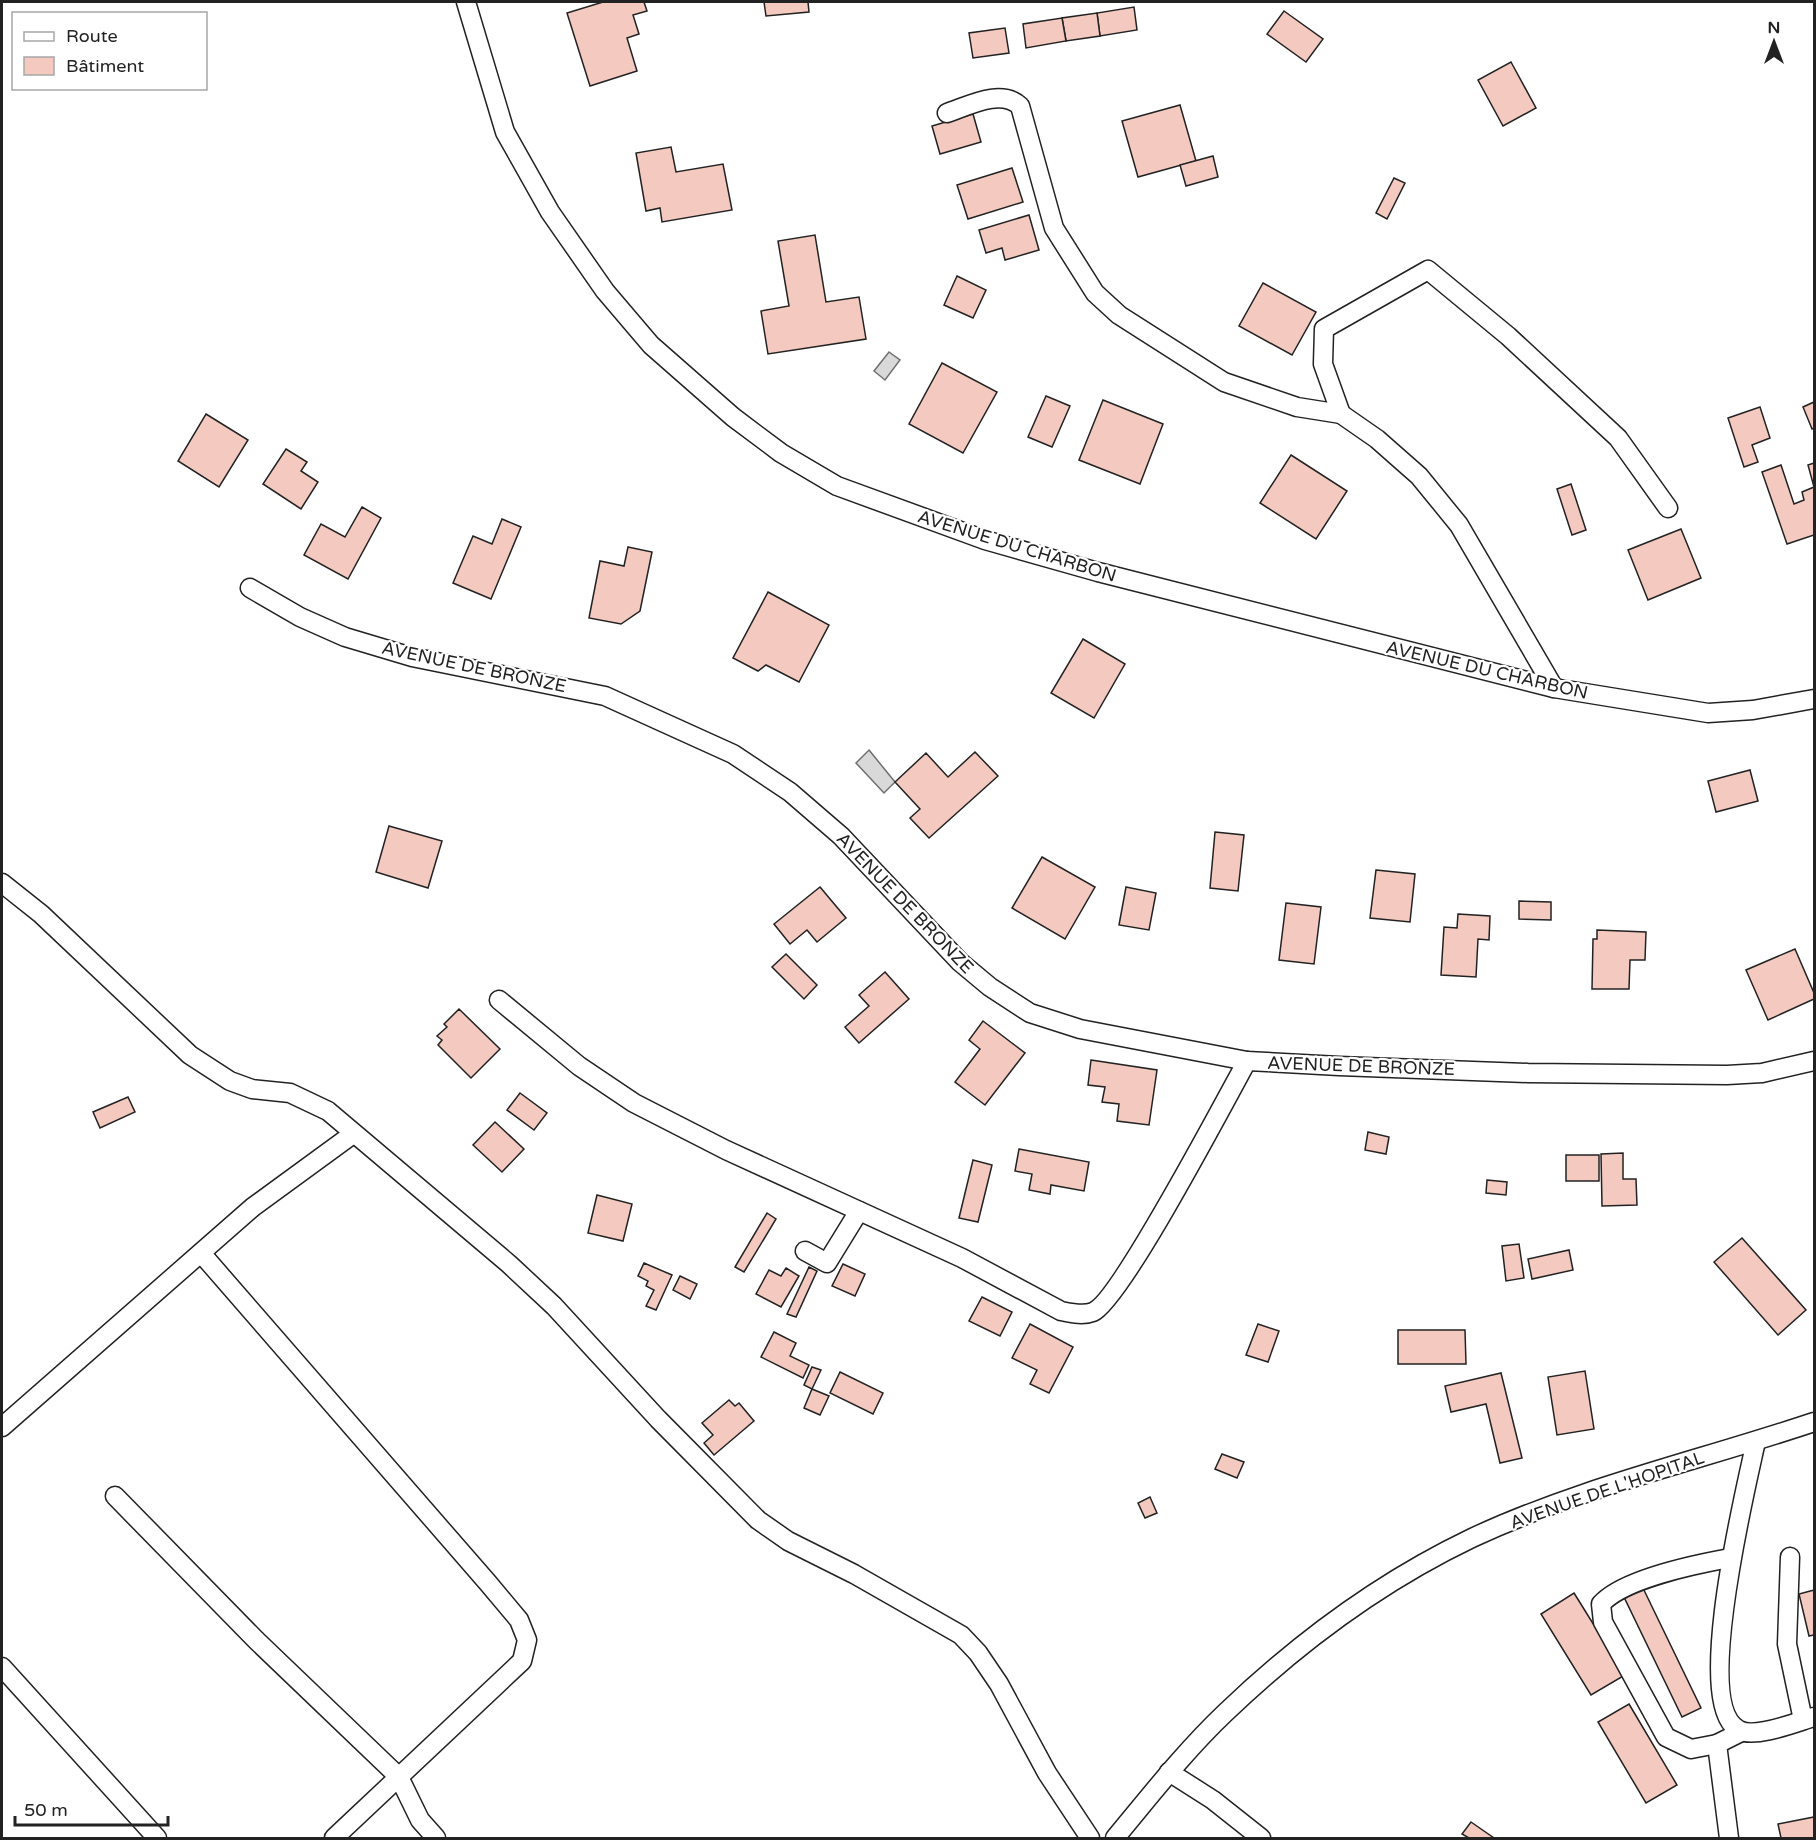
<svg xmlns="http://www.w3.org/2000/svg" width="1816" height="1840" font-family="'Varela Round',sans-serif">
	<rect width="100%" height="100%" fill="#fff"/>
	<!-- water -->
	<g fill="#d9d9d9" stroke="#6f6f6f" stroke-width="1.5">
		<path d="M889 352 900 360 885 380 874 371Z"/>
		<path d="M869 750 895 782 884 793 856 763Z"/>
	</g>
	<!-- building -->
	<g fill="#f3c9c0" stroke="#222" stroke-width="1.5">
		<path d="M603 2H644L647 11 633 15 639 34 627 38 637 71 590 86 567 13Z"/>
		<path d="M764 2H808L809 12 766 16Z"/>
		<path d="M1134 7 1137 30 1100 36 1097 13Z"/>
		<path d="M1284 11 1323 39 1306 62 1267 34Z"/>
		<path d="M1097 13 1100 36 1066 41 1062 18Z"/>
		<path d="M1062 18 1066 41 1026 48 1023 24Z"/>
		<path d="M1005 28 1009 53 973 58 969 33Z"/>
		<path d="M1511 62 1536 108 1503 126 1478 80Z"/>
		<path d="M1180 105 1196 161 1138 177 1122 121Z"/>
		<path d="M973 114 981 142 940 154 932 126Z"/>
		<path d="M671 147 676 172 723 164 732 210 662 222 660 208 646 211 636 153Z"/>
		<path d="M1213 156 1218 177 1186 186 1180 165Z"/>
		<path d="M1012 168 1023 202 968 219 957 185Z"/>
		<path d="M1394 178 1405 183 1387 219 1376 213Z"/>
		<path d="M1029 215 1039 250 1005 260 1002 248 986 253 979 230Z"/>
		<path d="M815 235 826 302 859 297 866 339 768 354 761 311 789 306 778 241Z"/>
		<path d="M957 276 986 290 973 318 944 305Z"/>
		<path d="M1263 283 1316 312 1292 355 1239 326Z"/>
		<path d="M942 363 997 392 963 453 909 424Z"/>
		<path d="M1046 396 1070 406 1052 447 1028 437Z"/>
		<path d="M1103 400 1163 424 1140 484 1079 460Z"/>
		<path d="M1814 402V428L1812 429 1803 407Z"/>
		<path d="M1760 407 1770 438 1752 445 1758 462 1744 467 1728 418Z"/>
		<path d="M206 414 248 440 219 487 178 461Z"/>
		<path d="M286 449 307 462 301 471 318 482 301 509 263 484Z"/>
		<path d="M1291 455 1347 491 1316 539 1260 503Z"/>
		<path d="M1814 463V535L1787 544 1762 472 1781 465 1794 504 1804 500 1802 492 1814 487 1808 465Z"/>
		<path d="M1571 484 1586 530 1572 535 1557 489Z"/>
		<path d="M362 507 381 518 348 579 304 555 321 524 345 537Z"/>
		<path d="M502 519 521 527 491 599 453 583 473 536 492 544Z"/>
		<path d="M1681 529 1701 578 1648 600 1628 550Z"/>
		<path d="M628 547 652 552 640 611 621 624 589 618 600 561 624 566Z"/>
		<path d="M768 592 829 625 799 682 766 665 758 671 733 658Z"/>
		<path d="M1083 639 1125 664 1094 718 1051 693Z"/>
		<path d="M975 752 998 776 929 838 910 818 920 809 895 782 926 753 948 777Z"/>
		<path d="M1750 770 1758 801 1716 812 1708 781Z"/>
		<path d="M389 826 442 841 428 888 376 872Z"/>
		<path d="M1215 832 1244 835 1238 891 1210 888Z"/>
		<path d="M1042 857 1095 887 1065 939 1012 908Z"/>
		<path d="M1376 870 1415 874 1410 922 1370 918Z"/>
		<path d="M820 887 846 918 817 942 807 930 790 944 774 924Z"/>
		<path d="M1126 887 1156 893 1149 930 1119 925Z"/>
		<path d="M1519 901 1551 902V920L1519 919Z"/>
		<path d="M1286 903 1321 907 1314 964 1279 960Z"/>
		<path d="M1458 914 1490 916 1489 940 1478 939 1476 977 1441 975 1444 927 1457 928Z"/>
		<path d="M1597 930 1646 932 1645 960H1630L1629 989H1592L1593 939H1597Z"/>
		<path d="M1795 949 1814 993V999L1768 1020 1746 970Z"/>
		<path d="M786 954 817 985 804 999 772 967Z"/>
		<path d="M885 972 909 999 859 1043 845 1027 869 1006 859 995Z"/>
		<path d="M459 1009 500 1049 471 1078 438 1045 442 1040 437 1036 447 1027 444 1024Z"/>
		<path d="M983 1021 1025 1053 985 1105 955 1082 980 1049 969 1040Z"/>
		<path d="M1091 1060 1157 1070 1149 1125 1117 1121 1119 1104 1102 1102 1105 1087 1088 1085Z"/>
		<path d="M520 1093 547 1113 534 1130 507 1110Z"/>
		<path d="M128 1097 135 1112 100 1128 93 1112Z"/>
		<path d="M495 1122 524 1149 502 1172 473 1145Z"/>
		<path d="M1368 1132 1389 1137 1386 1154 1365 1150Z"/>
		<path d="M1019 1149 1089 1162 1084 1191 1051 1185 1050 1194 1029 1190 1032 1174 1015 1171Z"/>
		<path d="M1623 1153V1179H1636L1637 1205 1602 1206 1601 1154Z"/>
		<rect x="1566" y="1155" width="33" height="26"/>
		<path d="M973 1160 992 1165 978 1222 959 1218Z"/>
		<path d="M1487 1180 1507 1182 1506 1195 1486 1193Z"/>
		<path d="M597 1195 632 1204 623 1241 588 1233Z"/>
		<path d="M767 1213 776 1219 744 1272 735 1267Z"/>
		<path d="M1742 1238 1806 1310 1778 1335 1714 1262Z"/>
		<path d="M1519 1244 1524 1278 1506 1281 1502 1246Z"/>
		<path d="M1569 1250 1573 1270 1532 1279 1528 1259Z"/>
		<path d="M644 1263 672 1275 656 1310 646 1306 654 1290 646 1286 648 1281 638 1276Z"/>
		<path d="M843 1264 865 1274 855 1296 832 1286Z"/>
		<path d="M809 1267 817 1271 796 1317 787 1314Z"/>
		<path d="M786 1268 799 1276 781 1307 756 1294 769 1270 781 1276Z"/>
		<path d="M680 1276 697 1284 690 1299 673 1290Z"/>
		<path d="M982 1297 1012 1312 1000 1336 969 1321Z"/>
		<path d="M1030 1324 1073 1347 1049 1393 1030 1384 1037 1370 1012 1358Z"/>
		<path d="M1258 1324 1279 1331 1268 1362 1246 1355Z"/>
		<path d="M1398 1330H1465L1466 1364H1398Z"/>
		<path d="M774 1332 796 1343 790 1356 809 1365 803 1378 761 1357Z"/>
		<path d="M812 1367 821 1370 812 1389 804 1385Z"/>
		<path d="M1585 1371 1594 1429 1557 1435 1548 1377Z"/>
		<path d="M840 1372 883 1393 873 1414 830 1393Z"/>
		<path d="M1501 1373 1522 1458 1500 1463 1486 1404 1451 1412 1445 1386Z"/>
		<path d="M812 1389 829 1396 820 1415 804 1408Z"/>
		<path d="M729 1400 735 1406 739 1403 754 1421 714 1455 704 1443 713 1435 702 1423Z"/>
		<path d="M1222 1454 1244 1462 1237 1478 1215 1469Z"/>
		<path d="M1150 1497 1157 1513 1145 1518 1138 1503Z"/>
		<path d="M1642 1586 1701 1708 1682 1717 1623 1595Z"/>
		<path d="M1814 1590V1635L1809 1636 1799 1594Z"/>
		<path d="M1574 1593 1625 1675 1591 1695 1541 1614Z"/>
		<path d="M1629 1704 1677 1785 1646 1803 1598 1722Z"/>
		<path d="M1814 1817V1838H1781L1778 1824Z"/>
		<path d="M1471 1822 1494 1838H1469L1462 1834Z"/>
	</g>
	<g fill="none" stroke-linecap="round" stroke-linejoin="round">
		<!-- minor casing -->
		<g stroke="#222" stroke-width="21">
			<g id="minor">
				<path d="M466 2 505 132 550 212 605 291 651 345 733 417 781 453 837 486 985 540 1098 572 1554 688 1708 713 1753 710 1814 699"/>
				<path d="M947 113C968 106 1001 88 1020 106L1054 228 1095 293 1119 315 1224 382 1297 407 1341 414 1377 439 1419 476 1459 525 1554 688"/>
				<path d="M1341 414 1323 364 1324 329 1428 270 1508 336 1618 438 1668 508"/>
				<path d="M250 588 300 617 345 637 412 657 605 696 733 754 790 792 841 836 960 962 990 987 1030 1013 1080 1029 1247 1061 1339 1066 1528 1073 1727 1075 1762 1073 1814 1061"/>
				<path d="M2 883 41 914 190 1055 230 1081 252 1089 290 1093 328 1111 509 1264 554 1306 658 1419 758 1520 788 1541 854 1574 961 1635 978 1653 999 1684 1047 1773 1090 1838"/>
				<path d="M499 1000 579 1066 634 1103 726 1150 962 1258 1061 1311C1071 1313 1083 1316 1093 1312 1120 1301 1226 1099 1247 1061"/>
				<path d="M805 1251 827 1263 859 1211"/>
				<path d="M201 1253 488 1583 519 1620 527 1640 522 1661 334 1838"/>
				<path d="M2 1427 253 1207 353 1134"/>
				<path d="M1756 1441C1746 1488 1692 1706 1739 1730 1755 1739 1797 1722 1814 1717"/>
				<path d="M115 1496 256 1640 399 1777 420 1820 436 1838"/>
				<path d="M1790 1557 1787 1644 1803 1720"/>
				<path d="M1730 1558C1697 1564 1623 1579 1601 1604L1603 1622 1666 1737 1691 1749 1717 1744 1741 1732"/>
				<path d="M2 1667 157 1838"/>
				<path d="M1717 1744 1729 1838"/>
				<path d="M1169 1772 1213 1800 1261 1838"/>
				<path d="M1115 1838C1150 1796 1185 1751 1225 1713 1297 1644 1382 1581 1472 1538 1581 1487 1701 1460 1814 1422"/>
			</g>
		</g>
		<!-- minor -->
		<use href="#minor" stroke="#fff" stroke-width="18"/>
	</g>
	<g text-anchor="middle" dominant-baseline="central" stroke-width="4.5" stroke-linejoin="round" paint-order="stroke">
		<!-- street labels -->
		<g font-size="18" fill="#222" stroke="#fff">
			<text transform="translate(1017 546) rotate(17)">AVENUE DU CHARBON</text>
			<text transform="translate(474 667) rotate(12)">AVENUE DE BRONZE</text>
			<text transform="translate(1487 670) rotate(13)">AVENUE DU CHARBON</text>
			<text transform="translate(905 903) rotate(46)">AVENUE DE BRONZE</text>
			<text transform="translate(1361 1066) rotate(2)">AVENUE DE BRONZE</text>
			<text transform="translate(1607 1490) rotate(-19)">AVENUE DE L'HOPITAL</text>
		</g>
	</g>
	<!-- border -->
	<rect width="1816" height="1840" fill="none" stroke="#222222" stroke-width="6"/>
	<!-- legend -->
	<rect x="12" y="12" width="195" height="78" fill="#ffffff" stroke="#a7a7a7" stroke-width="1.5"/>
	<rect x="24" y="32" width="30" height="9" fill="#ffffff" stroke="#a7a7a7" stroke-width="1.5"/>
	<text x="66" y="42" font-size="18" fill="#222222">Route</text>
	<rect x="24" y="57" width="30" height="18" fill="#f3c9c0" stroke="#a7a7a7" stroke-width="1.5"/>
	<text x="66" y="72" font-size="18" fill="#222222">Bâtiment</text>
	<!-- north arrow -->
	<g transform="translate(1774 42)" stroke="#ffffff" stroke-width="4.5" paint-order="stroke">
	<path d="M0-4.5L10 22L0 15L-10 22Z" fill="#222222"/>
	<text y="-9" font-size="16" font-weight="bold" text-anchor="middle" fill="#222222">N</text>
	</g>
	<!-- scale -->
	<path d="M15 1816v9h153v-9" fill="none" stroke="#222222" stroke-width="3"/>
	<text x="24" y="1816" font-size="18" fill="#222222" stroke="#ffffff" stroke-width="4.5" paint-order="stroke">50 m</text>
</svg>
